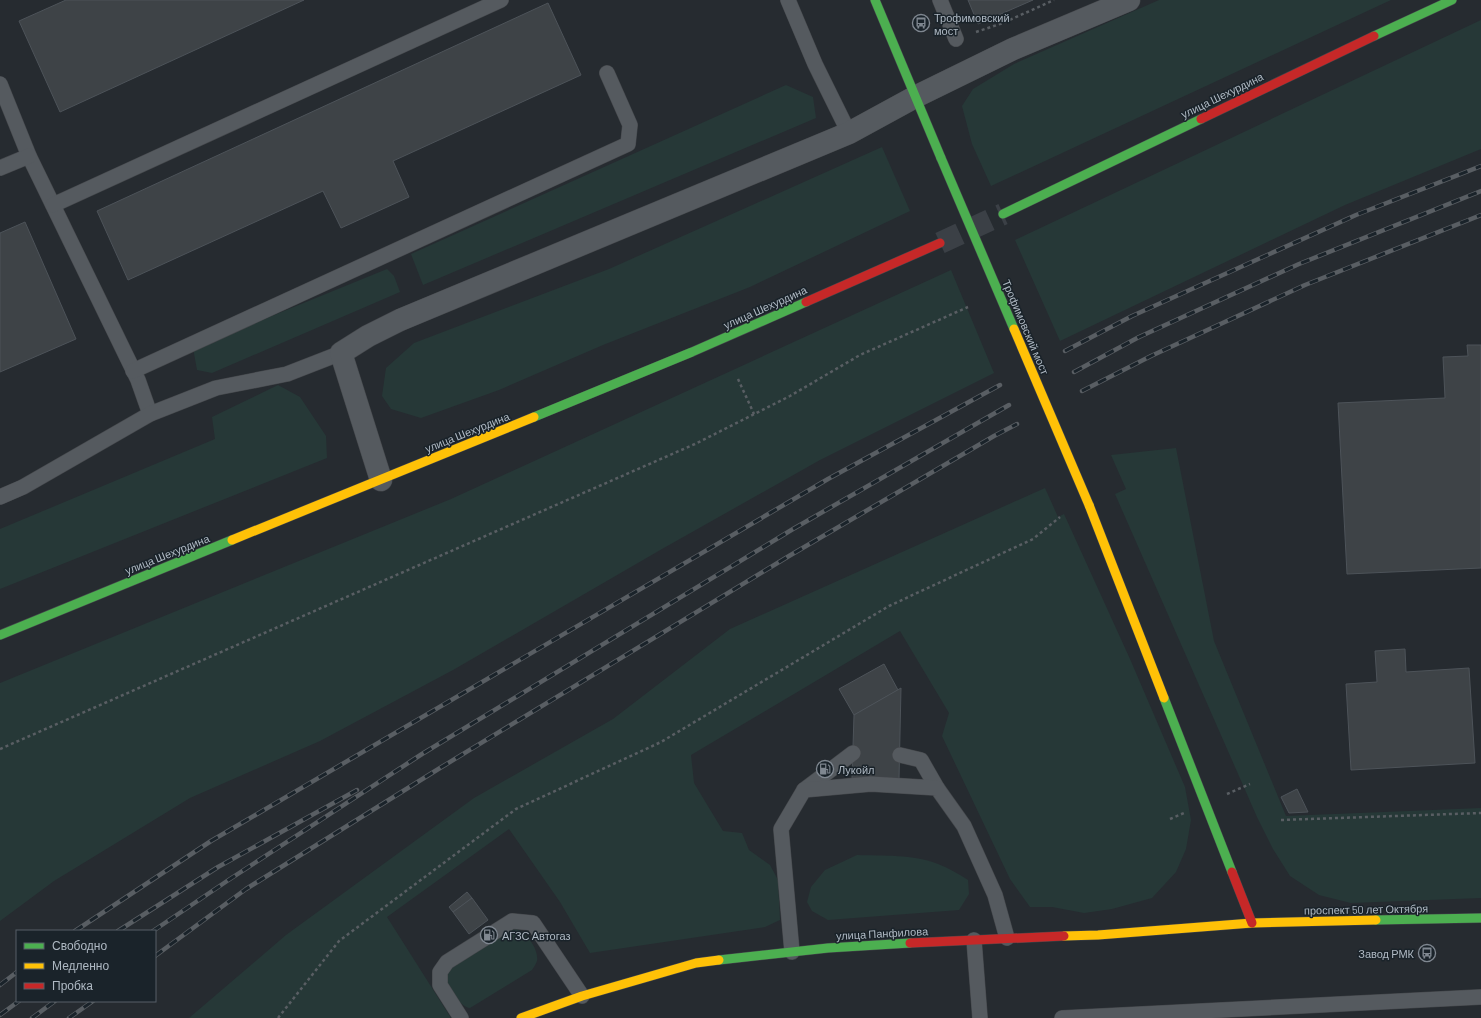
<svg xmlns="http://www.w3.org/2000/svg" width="1481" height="1018" font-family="Barlow,sans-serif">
	<rect width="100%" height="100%" fill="#262b30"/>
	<!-- green -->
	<g fill="#263837">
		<path d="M1159 0H1391L991 186 972 144 962 106 973 89 1014 64Z"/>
		<path d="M1481 20V149L1345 205 1060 341 1015 240Z"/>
		<path d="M786 85 813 97 816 118 423 285 411 254Z"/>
		<path d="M882 147 910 211 750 287 603 345 499 390 421 418 391 409 382 396 386 368 414 343 609 269Z"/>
		<path d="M387 269 394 276 400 292 212 373 197 370 193 348Z"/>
		<path d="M951 270 994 373 820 460 662 549 453 670 320 741 190 798 54 881 0 921V683L451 499Z"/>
		<path d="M278 385 300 397 326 436 327 458 0 589V529L215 439 212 417Z"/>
		<path d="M1176 448 1214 641 1286 816 1481 808V898L1351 903 1319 895 1290 876 1273 849 1257 817 1115 494 1126 489 1111 455Z"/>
		<path d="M1045 488 1058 517 1064 514 1130 659 1185 787 1191 820 1186 849 1176 872 1152 898 1112 909 1084 913 1052 907H1030L1010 879 942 736 949 713 900 631 691 755 694 783 723 831 742 833 749 850 770 865 778 880 780 920 765 927 590 953 560 902 509 829 387 917 451 1018H189L286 935 474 798 613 719 730 629Z"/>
		<path d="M857 855C883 856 913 854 938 864 948 868 959 874 968 880L969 894 959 910 828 920 812 911 807 902 811 887 825 870Z"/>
		<path d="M517 929C527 934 539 949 537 961 536 964 534 967 532 970L470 1008C461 1007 449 990 447 982 445 976 448 970 450 965L509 930Z"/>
	</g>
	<!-- building -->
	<g fill="#3e4347" stroke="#4d5359">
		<path d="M66 0H304L60 112 19 21Z"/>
		<path d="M968 0H1033L978 24Z"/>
		<path d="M548 3 581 75 393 161 409 197 341 228 323 191 128 280 97 211Z"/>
		<path d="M25 222 76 339 0 372V233Z"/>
		<path d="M1467 345H1481V568L1347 574 1338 403 1445 398 1443 357 1468 356Z"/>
		<path d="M1405 649 1406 672 1469 668 1475 763 1351 770 1346 684 1377 682 1375 651Z"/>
		<path d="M884 664 898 690 854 715 839 689Z"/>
		<path d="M901 688 899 779 852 778 854 715Z"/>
		<path d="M1297 789 1308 812 1289 813 1281 797Z"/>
		<path d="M467 892 472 898 453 912 449 907Z"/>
		<path d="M472 898 488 920 469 934 453 912Z"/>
	</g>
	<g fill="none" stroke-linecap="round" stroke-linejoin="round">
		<!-- primary-tunnel -->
		<path stroke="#3b4046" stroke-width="22" stroke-dasharray="22 11" stroke-linecap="butt" d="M940 243 1003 214"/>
		<!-- lane casing -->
		<g stroke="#44474b" stroke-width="16">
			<g id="lane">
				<path d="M788 0 815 64 849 133"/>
				<path d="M940 0 956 39"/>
				<path d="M0 84 29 156 138 380 150 414"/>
				<path d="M0 168 29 156"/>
				<path d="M53 205 501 0"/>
				<path d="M133 371 628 144 630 125 607 73"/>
				<path d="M0 497 23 487 150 414 216 388 287 374 341 353"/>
				<path d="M900 755 921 760 937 788"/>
				<path d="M804 790 853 753"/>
				<path d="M974 940 980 1018"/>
				<path d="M792 952 781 829 804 790 871 784 937 788 964 826 995 895 1007 938"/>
				<path d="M461 1018 440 985V972L447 962 512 921 533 923 582 996"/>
				<path d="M1062 1018 1481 997"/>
			</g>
		</g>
		<!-- street casing -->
		<g stroke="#44474b" stroke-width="23">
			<path id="street" d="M381 480 341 353 368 336 400 320 849 133 915 97 1013 49 1129 0"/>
		</g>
		<!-- fast casing -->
		<g stroke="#44474b" stroke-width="10">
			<g id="fast">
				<path d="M875 0 941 158"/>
				<path d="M1374 36 1452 0"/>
				<path d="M1003 214 1201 119"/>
				<path d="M534 417 692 352 806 302"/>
				<path d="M0 635 232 540"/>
				<path d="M1164 698 1232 872"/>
				<path d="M1376 920 1481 918"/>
				<path d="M719 960 828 948 910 943"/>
			</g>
		</g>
		<!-- slow casing -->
		<g stroke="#44474b" stroke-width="10">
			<g id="slow">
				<path d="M1089 505 1164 698"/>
				<path d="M232 540 534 417"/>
				<path d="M1064 936 1098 935 1252 923 1376 920"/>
				<path d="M521 1018 582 996 696 963 719 960"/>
			</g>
		</g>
		<!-- jam casing -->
		<g stroke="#44474b" stroke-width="10">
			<g id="jam">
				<path d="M1201 119 1374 36"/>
				<path d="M806 302 940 243"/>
				<path d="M1232 872 1252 923"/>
				<path d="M910 943 1064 936"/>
			</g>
		</g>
		<!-- path -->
		<g stroke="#595e63" stroke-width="2.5" stroke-dasharray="3 3" stroke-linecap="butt">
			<path d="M998 15 1003 23"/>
			<path d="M976 32 1003 23 1054 0"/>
			<path d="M738 379 754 414"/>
			<path d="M0 749 695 444 790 396 860 355 968 307"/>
			<path d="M1227 794 1250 784"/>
			<path d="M1170 819 1184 813"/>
			<path d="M1281 820 1481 813"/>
			<path d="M278 1018 339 941 516 809 661 742 889 606 1033 539 1060 517"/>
		</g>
		<!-- lane -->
		<use href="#lane" stroke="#555a5f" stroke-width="15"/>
		<!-- street -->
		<use href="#street" stroke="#555a5f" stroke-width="22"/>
		<!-- fast -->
		<use href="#fast" stroke="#4caf50" stroke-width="9"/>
		<!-- slow -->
		<use href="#slow" stroke="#ffc107" stroke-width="9"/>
		<!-- jam -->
		<use href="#jam" stroke="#c62828" stroke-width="9"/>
		<!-- rail casing -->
		<g stroke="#595e63" stroke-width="4.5">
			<g id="rail">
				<path d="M1065 351 1132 316 1356 215 1481 166"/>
				<path d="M1074 372 1139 337 1299 264 1481 191"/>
				<path d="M1082 391 1151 356 1305 285 1481 215"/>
				<path d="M75 931 211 841 828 479 1000 385"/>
				<path d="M118 931 218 867 357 790"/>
				<path d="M153 931 230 879 422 754 793 529 1009 405"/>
				<path d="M155 956 246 889 440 768 789 556 994 436 1017 424"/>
				<path d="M0 985 17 972"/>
				<path d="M0 1015 19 1001"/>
				<path d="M32 1018 55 1001"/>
				<path d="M69 1018 93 1001"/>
			</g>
		</g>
		<!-- rail -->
		<use href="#rail" stroke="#1a232a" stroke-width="3" stroke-dasharray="9" stroke-linecap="butt"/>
		<!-- fast-bridge casing -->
		<g stroke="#44474b" stroke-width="10" stroke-linecap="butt">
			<path id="fast-bridge" d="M941 158 1014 329"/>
		</g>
		<!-- slow-bridge casing -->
		<g stroke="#44474b" stroke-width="10" stroke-linecap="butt">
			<path id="slow-bridge" d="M1014 329 1089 505"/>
		</g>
		<!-- fast-bridge -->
		<use href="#fast-bridge" stroke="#4caf50" stroke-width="9"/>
		<!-- slow-bridge -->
		<use href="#slow-bridge" stroke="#ffc107" stroke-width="9"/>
	</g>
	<!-- icons -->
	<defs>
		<g id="bus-ring" transform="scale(0.9)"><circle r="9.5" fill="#1a232a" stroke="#7f8790" stroke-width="1.5"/><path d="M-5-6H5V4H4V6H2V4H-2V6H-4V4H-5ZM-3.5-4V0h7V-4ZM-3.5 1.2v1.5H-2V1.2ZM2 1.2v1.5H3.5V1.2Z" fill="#7f8790"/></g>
		<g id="fuel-ring" transform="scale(0.9)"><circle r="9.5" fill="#1a232a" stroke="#7f8790" stroke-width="1.5"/><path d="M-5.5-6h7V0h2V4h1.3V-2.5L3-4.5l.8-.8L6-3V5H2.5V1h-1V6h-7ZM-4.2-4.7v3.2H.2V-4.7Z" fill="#7f8790"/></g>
	</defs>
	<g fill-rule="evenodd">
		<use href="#bus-ring" x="921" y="23"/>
		<use href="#fuel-ring" x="825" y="769"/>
		<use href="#fuel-ring" x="489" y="935"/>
		<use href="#bus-ring" x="1427" y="953"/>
	</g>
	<g text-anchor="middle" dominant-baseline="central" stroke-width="3" stroke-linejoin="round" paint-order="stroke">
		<!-- poi labels -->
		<g font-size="11" fill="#afb9c3" stroke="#1a232a" text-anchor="start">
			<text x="934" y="17">Трофимовский<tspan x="934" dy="13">мост</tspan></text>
			<text x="838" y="769">Лукойл</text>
			<text x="502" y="935">АГЗС Автогаз</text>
			<text x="1414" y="953" text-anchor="end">Завод РМК</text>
		</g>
		<!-- street labels -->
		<g font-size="11" fill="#afb9c3" stroke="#1a232a">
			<text transform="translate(1222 95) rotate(-26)">улица Шехурдина</text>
			<text transform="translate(765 307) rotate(-24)">улица Шехурдина</text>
			<text transform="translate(1026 327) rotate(67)">Трофимовский мост</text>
			<text transform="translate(467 432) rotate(-22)">улица Шехурдина</text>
			<text transform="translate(167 554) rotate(-22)">улица Шехурдина</text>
			<text transform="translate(1366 909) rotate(-1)">проспект 50 лет Октября</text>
			<text transform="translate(882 933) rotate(-3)">улица Панфилова</text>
		</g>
	</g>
	<!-- legend -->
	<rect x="16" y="930" width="140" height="72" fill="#1a232a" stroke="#565f67"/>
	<rect x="24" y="943" width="20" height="6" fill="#4caf50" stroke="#565f67"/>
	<text x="52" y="950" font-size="12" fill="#afb9c3">Свободно</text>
	<rect x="24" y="963" width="20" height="6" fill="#ffc107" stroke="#565f67"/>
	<text x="52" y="970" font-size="12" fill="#afb9c3">Медленно</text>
	<rect x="24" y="983" width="20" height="6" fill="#c62828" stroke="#565f67"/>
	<text x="52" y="990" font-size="12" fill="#afb9c3">Пробка</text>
</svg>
